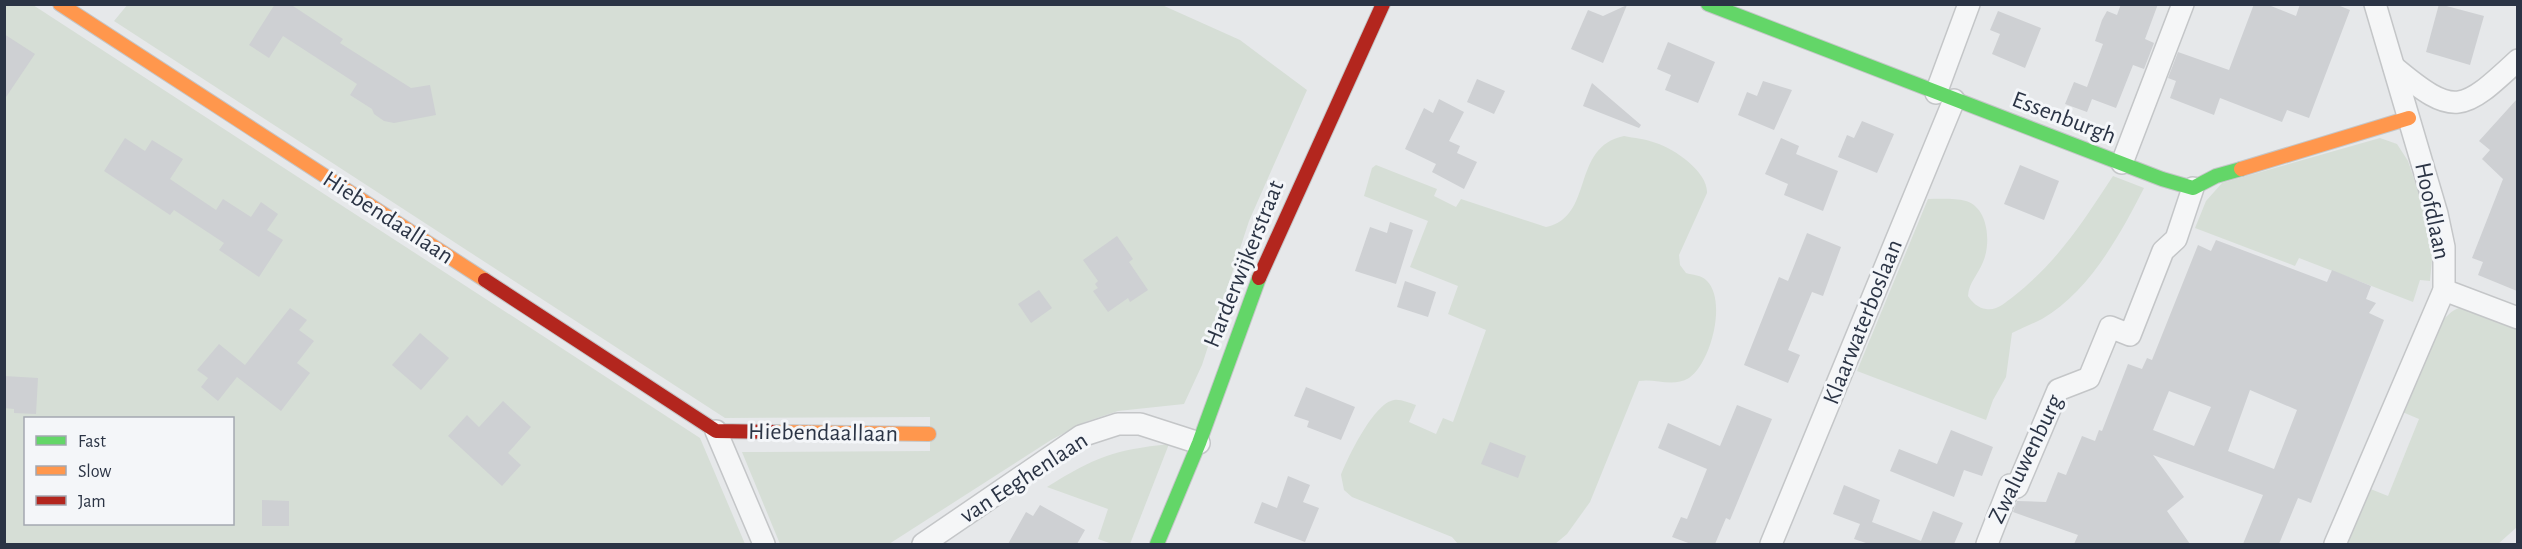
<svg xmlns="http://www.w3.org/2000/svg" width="2522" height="549" font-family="'Alegreya Sans',sans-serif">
	<rect width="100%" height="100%" fill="#e6e8ea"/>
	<!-- green -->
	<g fill="#d6ded6" fill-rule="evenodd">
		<path d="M128 4 1162 5 1240 40 1307 90 1249 221 1202 365 1184 404 1118 411 1085 422 1051 440 889 544H780L742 452 930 451V417L725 418 114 21Z"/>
		<path d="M4 5H33L700 438 745 544H5ZM26 418H232V524H26Z"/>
		<path d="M1624 136C1634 138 1646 139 1656 143 1675 149 1708 172 1707 193L1679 255 1680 265 1686 273C1692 275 1702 275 1707 281 1727 301 1711 363 1689 378 1672 388 1656 378 1639 381L1590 502 1567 534 1555 544H1458L1452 537 1352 497 1344 490 1341 475C1348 457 1374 403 1394 400 1401 399 1409 403 1416 405L1409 422 1436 434 1443 418 1453 422 1486 330 1448 314 1458 286 1410 267 1428 221 1364 196 1372 168 1376 165 1437 189 1434 196 1456 207 1461 199 1546 227C1595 217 1570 147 1624 136Z"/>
		<path d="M2380 138 2397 144 2408 161 2434 239 2430 281 2420 280 2413 302 2299 258 2295 266 2195 228 2206 201 2222 183Z"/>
		<path d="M2113 176 2144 188C2120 235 2089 292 2042 319 2032 324 2022 328 2012 333L2006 377 1993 400 1986 420 1857 371 1928 199C1940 199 1954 198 1966 201 1989 208 1991 244 1983 262 1978 275 1969 282 1968 296 1972 302 1978 308 1986 309 1997 311 2006 302 2014 296 2059 260 2082 223 2113 176Z"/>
		<path d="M2459 308 2517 329V527L2498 544H2347L2368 488 2388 496 2419 419 2400 411C2410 386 2433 316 2459 308Z"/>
		<path d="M1169 444 1130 544H1112L1098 539 1108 509 1047 487C1095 457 1114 450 1169 444Z"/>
	</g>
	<!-- building -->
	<g fill="#ced0d3" fill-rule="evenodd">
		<path d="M275 4H290L343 39 340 43 411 88 430 85 436 115 394 123 384 121 374 114 372 109 350 95 357 84 283 36 269 58 249 45Z"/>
		<path d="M2121 4H2158L2145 39 2154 43 2144 69 2133 65 2116 108 2092 99 2087 112 2065 104 2074 82 2087 87 2103 44 2095 41 2102 20 2107 11 2117 15Z"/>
		<path d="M2254 4H2266L2296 16 2300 4H2335L2350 10 2309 118 2287 110 2282 122 2220 98 2214 115 2170 98 2176 81 2168 78 2178 52 2229 70Z"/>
		<path d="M2439 4 2484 16 2470 65 2426 52Z"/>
		<path d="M1627 5 1603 63 1571 49 1588 10 1603 16Z"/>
		<path d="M1998 11 2041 28 2025 68 1992 54 2000 34 1990 30Z"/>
		<path d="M4 34 35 54 4 100Z"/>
		<path d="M1668 42 1715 62 1698 103 1665 90 1671 75 1657 69Z"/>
		<path d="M1477 79 1505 91 1494 114 1467 102Z"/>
		<path d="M1763 81 1792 90 1774 130 1738 115 1747 92 1757 96Z"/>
		<path d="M1592 83 1641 125 1639 128 1583 106Z"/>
		<path d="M1439 99 1464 112 1449 141 1460 146 1457 153 1477 162 1464 189 1432 172 1436 164 1405 149 1424 108 1433 113Z"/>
		<path d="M2517 99V291L2478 275 2483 262 2472 258 2503 179 2482 159 2490 150 2479 141Z"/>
		<path d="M1862 121 1894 134 1877 173 1838 157 1847 135 1854 138Z"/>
		<path d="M125 138 145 151 152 140 183 159 170 179 216 210 223 199 251 217 261 202 278 214 267 230 283 240 259 277 219 250 224 243 174 210 170 215 104 171Z"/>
		<path d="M1781 138 1799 146 1796 154 1838 171 1823 211 1784 195 1788 184 1765 174Z"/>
		<path d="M2020 165 2059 181 2044 220 2004 204Z"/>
		<path d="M1390 222 1413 230 1396 284 1355 271 1370 227 1387 233Z"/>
		<path d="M1807 233 1841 247 1823 296 1812 292 1788 350 1800 355 1788 383 1744 365 1779 277 1788 281Z"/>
		<path d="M1117 236 1133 259 1129 262 1148 290 1130 302 1128 298 1108 312 1093 291 1098 288 1095 284 1098 281 1083 260Z"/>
		<path d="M2216 240 2327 282 2332 270 2371 286 2366 299 2376 303 2369 313 2384 320 2311 503 2298 498 2279 544H2243L2263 495 2153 455 2184 497 2167 511 2190 544H2074L2078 535 2013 512 2017 501 2046 502 2058 472 2066 475 2082 436 2095 441 2099 430 2102 431 2128 364 2142 369 2147 358 2152 360 2198 245 2211 251ZM2250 390 2297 410 2274 469 2228 451ZM2169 391 2211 407 2194 446 2153 430Z"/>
		<path d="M1405 281 1436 292 1428 317 1397 307Z"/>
		<path d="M1039 290 1052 308 1031 323 1018 304Z"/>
		<path d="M290 308 307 320 299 330 314 341 297 363 310 373 281 411 237 377 218 401 201 387 208 378 197 370 219 344 245 365Z"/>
		<path d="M420 333 449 358 421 390 392 365Z"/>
		<path d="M4 376 38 378 36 414 14 413V409L4 408Z"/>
		<path d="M1306 387 1355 407 1341 440 1307 427 1309 421 1294 416Z"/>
		<path d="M503 401 531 427 508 453 521 465 502 486 448 436 467 415 479 427Z"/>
		<path d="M1737 405 1772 419 1730 520 1726 518 1715 544H1691L1672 537 1681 517 1687 519 1707 469 1658 448 1668 423 1720 446Z"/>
		<path d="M1951 430 1993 447 1982 476 1964 470 1954 497 1890 471 1899 449 1937 464Z"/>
		<path d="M1490 442 1526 456 1518 478 1481 464Z"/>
		<path d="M1288 476 1310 485 1303 502 1319 508 1305 542 1254 523 1262 502 1277 508Z"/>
		<path d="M1844 485 1880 500 1872 522 1921 541 1933 511 1963 523 1954 544H1869L1854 539 1860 524 1833 514Z"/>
		<path d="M262 500 289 501V526H262Z"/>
		<path d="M1040 505 1085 530 1077 544H1008L1026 512 1033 516Z"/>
	</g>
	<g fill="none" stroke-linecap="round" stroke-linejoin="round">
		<!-- street casing -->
		<g stroke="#c4c6c8" stroke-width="24">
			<g id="street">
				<path d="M2394 67C2455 118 2462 112 2518 60"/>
				<path d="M1936 93 1969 4"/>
				<path d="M2122 163 2183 4"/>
				<path d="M2444 290 2518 318"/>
				<path d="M716 431 764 544"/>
				<path d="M923 544 1081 436 1118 424H1140L1199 443"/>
				<path d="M1771 544 1954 100"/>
				<path d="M1987 544 2010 485 2017 487 2058 390 2089 378 2110 327 2130 335 2163 251 2176 239 2193 188"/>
				<path d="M2335 544 2444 290V247L2437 214 2375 4"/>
			</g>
		</g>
		<!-- fast casing -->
		<g stroke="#c4c6c8" stroke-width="16">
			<g id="fast">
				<path d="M1708 4 2162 179 2193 188 2216 176 2241 169"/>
				<path d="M1157 544 1199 443 1259 278"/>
			</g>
		</g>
		<!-- slow casing -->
		<g stroke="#c4c6c8" stroke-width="16">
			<g id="slow">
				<path d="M60 4 485 280"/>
				<path d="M2241 169 2409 118"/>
				<path d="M774 432 929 434"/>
			</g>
		</g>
		<!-- jam casing -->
		<g stroke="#c4c6c8" stroke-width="16">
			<g id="jam">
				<path d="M1259 278 1383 4"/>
				<path d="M485 280 716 431 774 432"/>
			</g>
		</g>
		<!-- street -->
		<use href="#street" stroke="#f5f6f7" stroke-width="21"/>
		<!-- fast -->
		<use href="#fast" stroke="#63d668" stroke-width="14"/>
		<!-- slow -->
		<use href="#slow" stroke="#ff974d" stroke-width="14"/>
		<!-- jam -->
		<use href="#jam" stroke="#b3261e" stroke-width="14"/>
	</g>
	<g text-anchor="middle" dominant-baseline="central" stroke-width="6" stroke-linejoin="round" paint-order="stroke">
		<!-- street labels -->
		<g font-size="24" fill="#2b3445" stroke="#f4f6f9">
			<text transform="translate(2064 118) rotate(21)">Essenburgh</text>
			<text transform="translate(2432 211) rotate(78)">Hoofdlaan</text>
			<text transform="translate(388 218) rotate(33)">Hiebendaallaan</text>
			<text transform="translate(1244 264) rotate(-68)">Harderwijkerstraat</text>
			<text transform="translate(1863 322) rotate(-68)">Klaarwaterboslaan</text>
			<text transform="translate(823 433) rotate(1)">Hiebendaallaan</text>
			<text transform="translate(2026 459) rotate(-64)">Zwaluwenburg</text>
			<text transform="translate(1024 478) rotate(-33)">van Eeghenlaan</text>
		</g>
	</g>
	<!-- border -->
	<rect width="2522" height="549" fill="none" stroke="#2b3445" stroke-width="12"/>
	<!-- legend -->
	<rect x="24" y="417" width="210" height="108" fill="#f4f6f9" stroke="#a4a8b1" stroke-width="1.5"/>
	<rect x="36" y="436" width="30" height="9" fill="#63d668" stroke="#a4a8b1" stroke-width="1.5"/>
	<text x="78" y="447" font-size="18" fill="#2b3445">Fast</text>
	<rect x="36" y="466" width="30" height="9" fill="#ff974d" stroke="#a4a8b1" stroke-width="1.5"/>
	<text x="78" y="477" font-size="18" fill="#2b3445">Slow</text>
	<rect x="36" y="496" width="30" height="9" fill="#b3261e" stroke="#a4a8b1" stroke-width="1.5"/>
	<text x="78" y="507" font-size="18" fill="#2b3445">Jam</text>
</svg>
